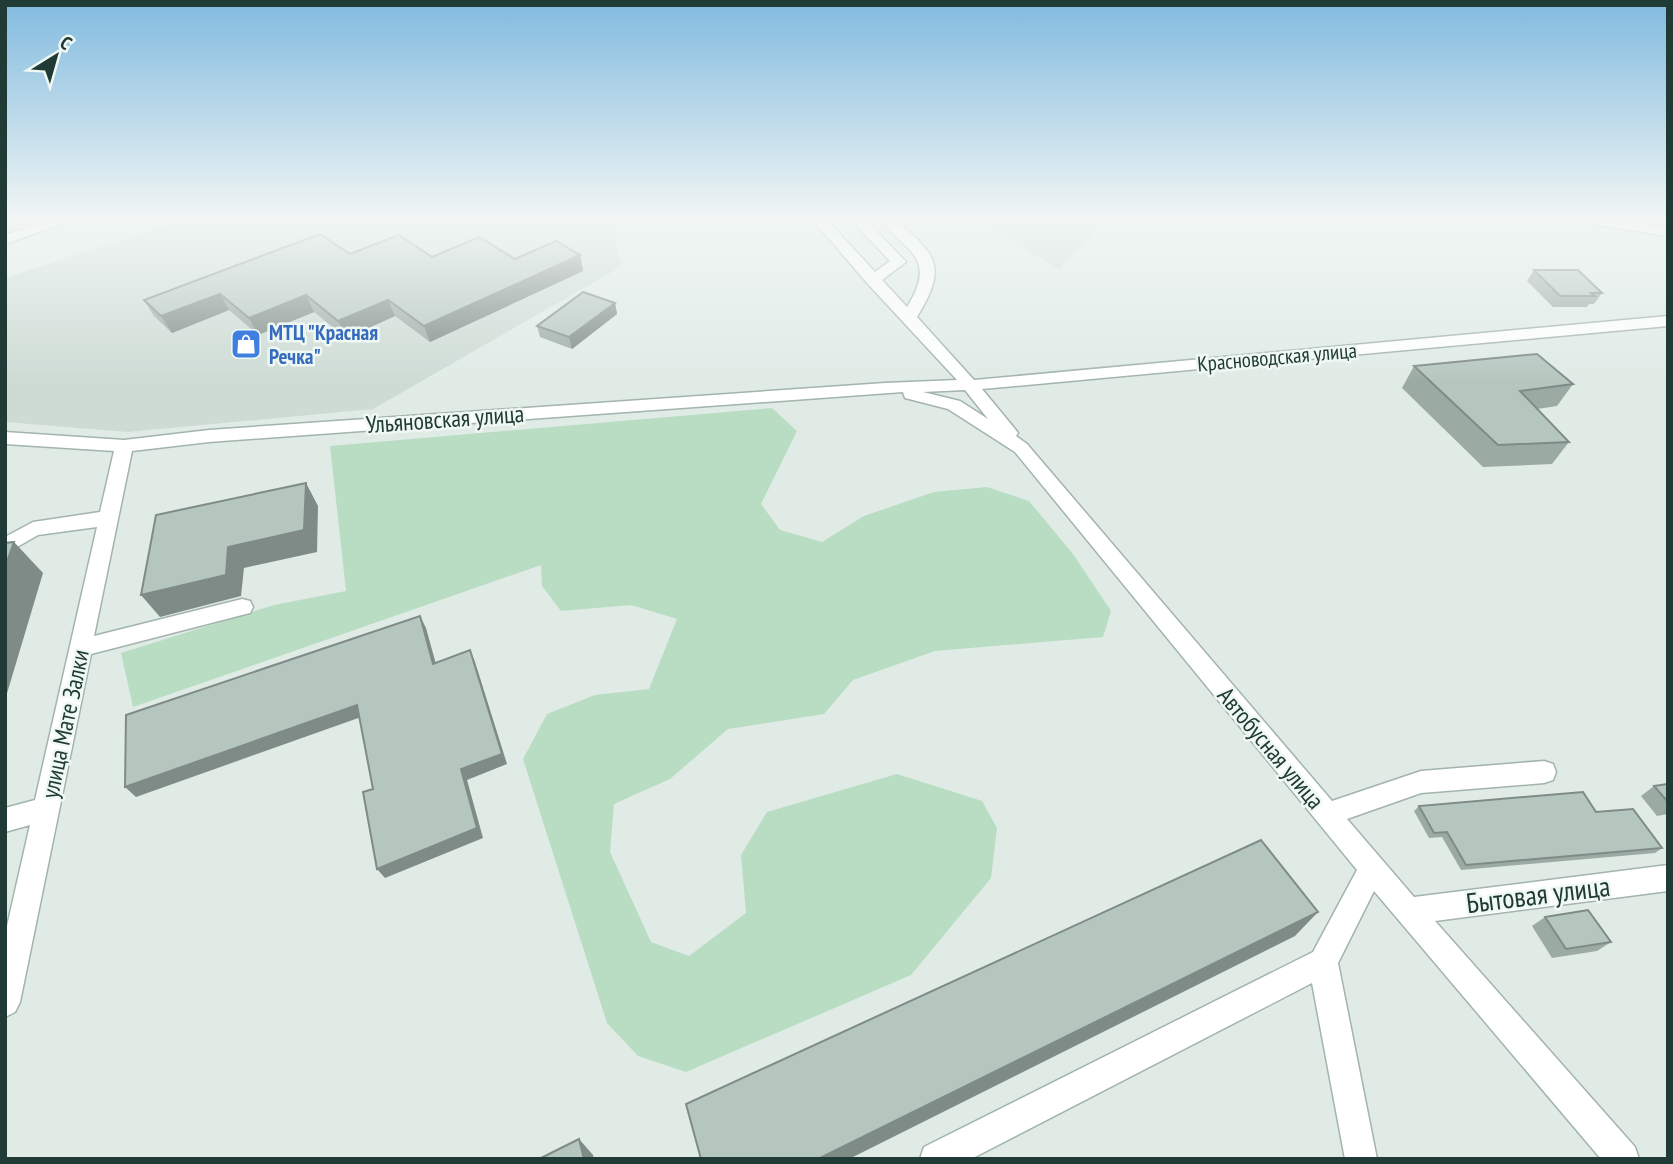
<svg xmlns="http://www.w3.org/2000/svg" width="1673" height="1164" font-family="'PT Sans Narrow',sans-serif">
	<rect width="100%" height="100%" fill="#e0ebe6"/>
	<!-- built -->
	<g fill="#cedbd5">
		<path d="M186 219H611L622 266 373 409 127 432 5 422V278Z"/>
		<path d="M973 219H1106L1059 269Z"/>
	</g>
	<!-- green -->
	<path fill="#b8ddc3" d="M772 408 797 431 761 504 780 530 822 542 864 516 934 492 987 487 1029 501 1073 554 1111 611 1103 637 935 651 853 680 824 714 728 729 670 779 614 804 610 852 651 942 689 956 746 913 741 855 767 812 897 774 982 801 997 828 991 878 911 975 686 1072 638 1056 607 1023 523 759 547 714 595 695 649 689 677 619 631 605 561 611 542 586 541 565 133 707 121 653 274 605 346 591 330 446Z"/>
	<g fill="none" stroke-linecap="round" stroke-linejoin="round">
		<!-- minor casing -->
		<g stroke="#a3b3ad" stroke-width="3">
			<g id="minor">
				<path d="M56 219H76L5 244V235Z"/>
				<path d="M812 219H826L875 272 890 261 850 219H865L906 262 882 280 907 307C938 258 907 252 879 219H894C937 255 948 266 917 317L974 380 1668 316V326L982 389 1015 429 1018 433 1016 436 1027 444 1332 801 1421 771 1544 761 1553 764 1556 772 1553 780 1544 783 1421 793 1347 819 1414 897 1668 865V891L1435 921 1635 1147 1639 1159H1601L1374 891 1338 963 1377 1159H1345L1312 983 971 1159H920L924 1147 1313 952 1357 870 1015 452 948 409 905 398 903 392 209 442 132 451 94 636 242 599 250 601 253 607 250 613 242 615 91 654 20 1002 15 1012 5 1017V935L30 825 5 832V808L35 800 97 527 38 535 5 554V537L33 522 100 512 114 451 5 444V432L124 440 209 430 885 383 957 380 867 283ZM965 390 988 419 960 401 923 392Z"/>
				<path d="M1576 219H1609L1668 228V236L1583 223Z"/>
			</g>
		</g>
		<!-- minor -->
		<use href="#minor" fill="#fff" fill-rule="evenodd"/>
	</g>
	<!-- wall -->
	<g fill="#9caaa4">
		<path d="M350 254 515 259 580 255 583 271 430 342 395 316 346 338 314 312 258 335 229 310 172 333 154 316 144 300Z"/>
		<path d="M1534 270 1602 293 1594 304H1589L1587 307H1553L1527 281Z"/>
		<path d="M615 303 617 314 572 349 540 337 537 326Z"/>
		<path d="M1414 366 1573 384 1557 406 1537 409 1569 442 1552 464 1483 467 1402 388Z"/>
		<path d="M1668 784V814L1657 816 1641 796 1654 786Z"/>
		<path d="M1419 806 1596 812 1662 848 1655 853 1461 870 1442 837 1429 838 1414 811Z"/>
		<path d="M1545 917 1611 942 1597 951 1552 958 1532 926Z"/>
	</g>
	<!-- shaded-wall -->
	<g fill="#7f8b86">
		<path d="M580 255 583 271 430 342 424 326Z"/>
		<path d="M220 294 229 310 172 333 161 316Z"/>
		<path d="M306 295 314 312 258 335 249 318Z"/>
		<path d="M388 300 395 316 346 338 338 321Z"/>
		<path d="M615 303 617 314 572 349 569 337Z"/>
		<path d="M306 483 318 506 317 552 244 568 241 596 160 617 141 595 228 547Z"/>
		<path d="M14 542 43 573 5 700V567Z"/>
		<path d="M420 616 426 628 439 675 433 664Z"/>
		<path d="M470 650 475 662 507 764 467 780 483 838 385 878 377 869 461 769Z"/>
		<path d="M357 705 364 716 136 797 125 787Z"/>
		<path d="M1318 912 1295 936 849 1159H818Z"/>
		<path d="M579 1139 593 1155 594 1159H584Z"/>
	</g>
	<!-- building -->
	<g fill="#b5c6bf" stroke="#7f8b86" stroke-width="2">
		<path d="M320 234 350 254 399 235 432 257 479 237 515 259 556 241 580 255 424 326 388 300 338 321 306 295 249 318 220 294 161 316 144 300Z"/>
		<path d="M1534 270H1578L1602 293H1591L1595 296H1560Z"/>
		<path d="M583 292 615 303 569 337 537 326Z"/>
		<path d="M1537 354 1573 384 1520 391 1569 442 1498 445 1414 366Z"/>
		<path d="M306 483 304 530 228 547 226 575 141 595 156 515Z"/>
		<path d="M14 542 5 567V543Z"/>
		<path d="M420 616 433 664 470 650 502 754 461 769 477 828 377 869 363 792 373 789 357 705 125 787 126 715Z"/>
		<path d="M1668 784V802L1654 786Z"/>
		<path d="M1583 792 1596 812 1633 809 1662 848 1466 865 1447 832 1434 833 1419 806Z"/>
		<path d="M1261 840 1318 912 818 1159H701L686 1104Z"/>
		<path d="M1588 910 1611 942 1566 949 1545 917Z"/>
		<path d="M579 1139 584 1159H539Z"/>
	</g>
	<!-- sky -->
	<linearGradient id="sky" x2="0" y2="1"><stop stop-color="#81badf"/><stop offset="0.57" stop-color="#f1f6f4"/><stop offset="1" stop-color="#f1f6f4" stop-opacity="0"/></linearGradient>
	<rect width="1673" height="382" fill="url(#sky)"/>
	<!-- icons -->
	<defs>
		<g id="shop-square" transform="scale(1.575)"><rect x="-9" y="-9" width="18" height="18" rx="4" fill="#3f7fe0" stroke="#f0f8f4"/><path d="M-5-2.5h2.3a2.7 3.5 0 0 1 5.4 0H5L5.5 6h-11ZM-1.5-2.5h3a1.5 2.3 0 0 0-3 0Z" fill="#fff"/></g>
	</defs>
	<g fill-rule="evenodd">
		<use href="#shop-square" x="246" y="344"/>
	</g>
	<g text-anchor="middle" dominant-baseline="central" stroke-width="5" stroke-linejoin="round" paint-order="stroke">
		<!-- far-shop labels -->
		<g font-size="21" font-weight="bold" fill="#366cbe" stroke="#f0f8f4" text-anchor="start">
			<text x="269" y="332">МТЦ "Красная<tspan x="269" dy="24">Речка"</tspan></text>
		</g>
		<!-- far-street labels -->
		<g font-size="21" fill="#203b35" stroke="#f0f8f4">
			<text transform="translate(1277 357) rotate(-5)">Красноводская улица</text>
		</g>
		<!-- street labels -->
		<g font-size="24" fill="#203b35" stroke="#f0f8f4">
			<text transform="translate(445 419) rotate(-4)">Ульяновская улица</text>
			<text transform="translate(65 724) rotate(-78)">улица Мате Залки</text>
			<text transform="translate(1271 748) rotate(50)">Автобусная улица</text>
		</g>
		<!-- near-street labels -->
		<g font-size="28" fill="#203b35" stroke="#f0f8f4">
			<text transform="translate(1538 894) rotate(-7)">Бытовая улица</text>
		</g>
	</g>
	<!-- border -->
	<rect width="1673" height="1164" fill="none" stroke="#203b35" stroke-width="14"/>
	<!-- north arrow -->
	<g transform="translate(56 56) rotate(37)" stroke="#f0f8f4" stroke-width="5" paint-order="stroke">
	<path d="M0-5L12 26L0 18L-12 26Z" fill="#203b35"/>
	<text y="-10" font-size="19" font-weight="bold" text-anchor="middle" fill="#203b35">С</text>
	</g>
</svg>
